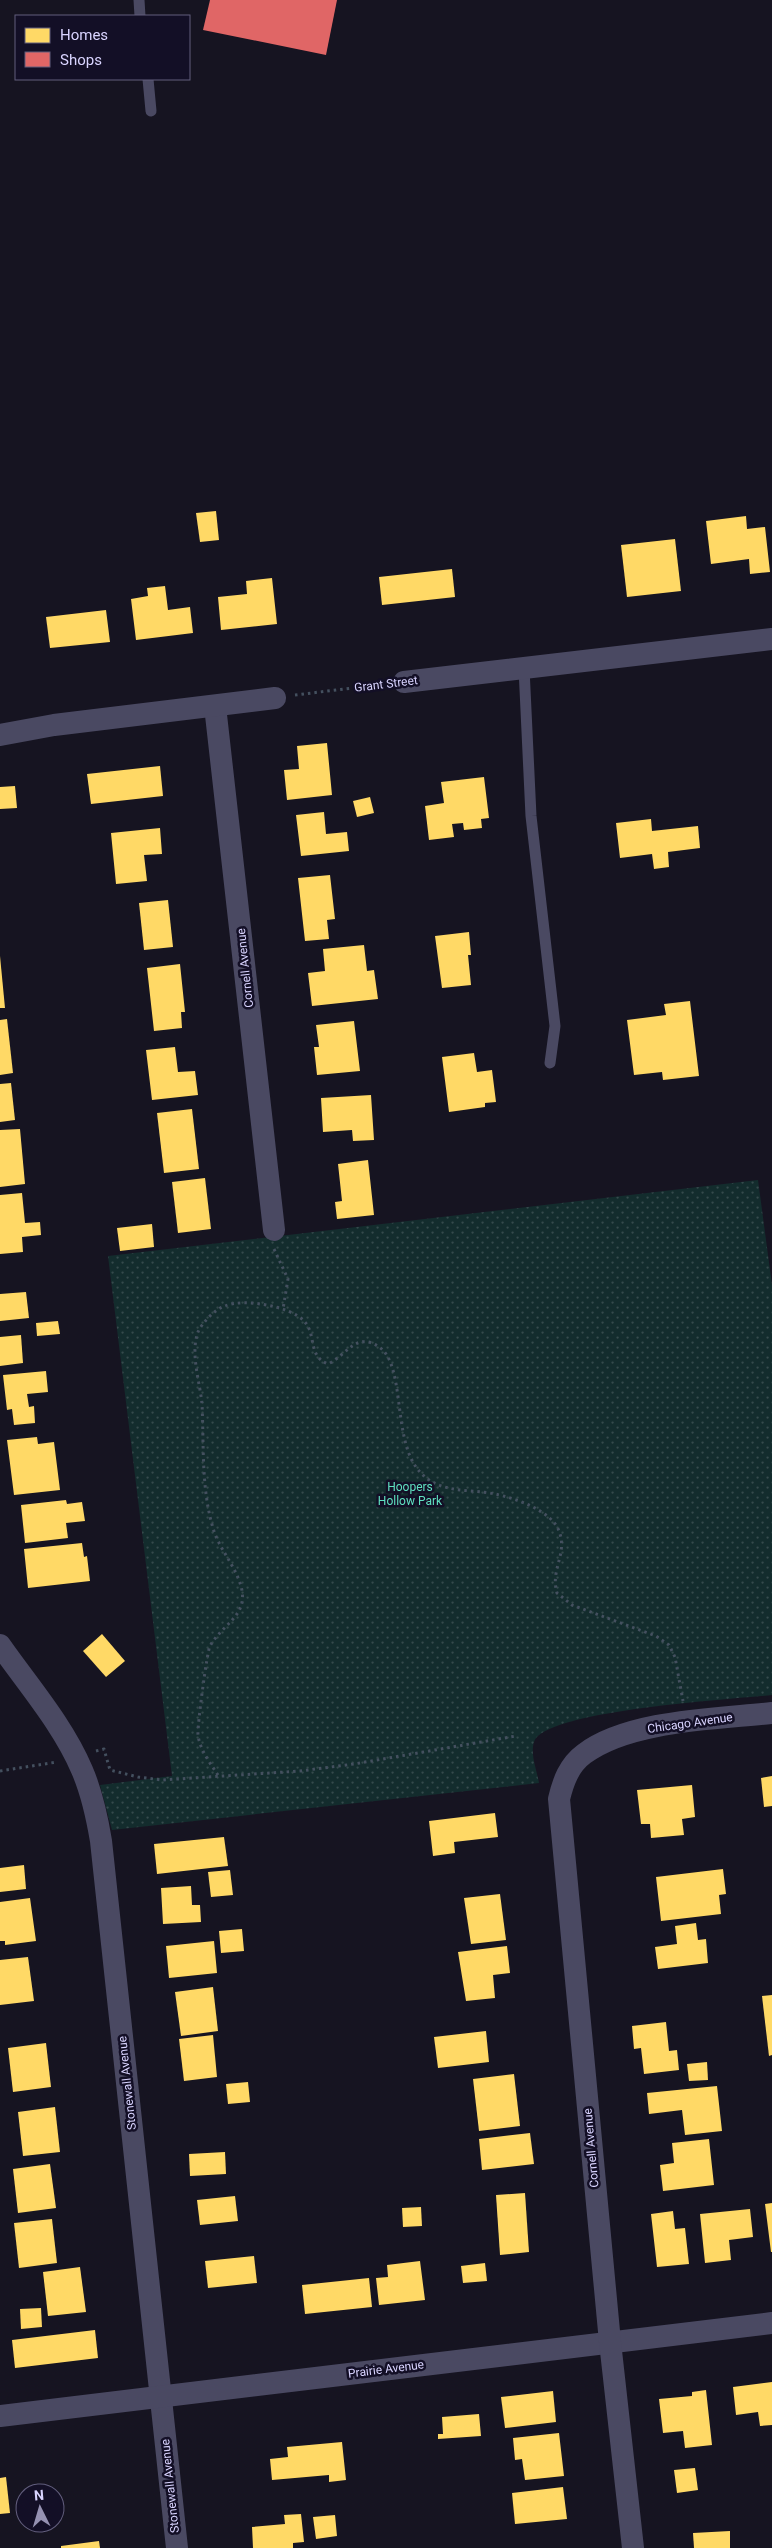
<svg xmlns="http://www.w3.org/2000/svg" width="772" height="2548" font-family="Roboto,sans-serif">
	<defs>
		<pattern id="grass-dots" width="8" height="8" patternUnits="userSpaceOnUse" patternTransform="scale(1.25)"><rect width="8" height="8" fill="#132c2d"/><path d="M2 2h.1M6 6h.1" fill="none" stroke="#354a4c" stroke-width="1.8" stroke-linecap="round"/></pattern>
	</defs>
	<rect width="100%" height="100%" fill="#161421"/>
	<!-- grass -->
	<path fill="url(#grass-dots)" d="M758 1180 772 1285V1695C736 1699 544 1710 534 1742 530 1754 537 1771 539 1783L112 1830 100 1785 172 1776 108 1256Z"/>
	<!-- homes -->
	<g fill="#ffd966">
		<path d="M216 511 219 540 200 542 196 513Z"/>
		<path d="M746 516 747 529 765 527 770 572 750 574 749 559 711 564 706 521Z"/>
		<path d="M675 539 681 591 627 597 621 545Z"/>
		<path d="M452 569 455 597 382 605 379 577Z"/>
		<path d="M272 578 277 624 221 630 218 597 247 594 246 581Z"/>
		<path d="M165 586 168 610 190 607 193 633 136 640 131 599 148 596 147 588Z"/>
		<path d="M106 610 110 642 50 648 46 617Z"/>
		<path d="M327 743 332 795 287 800 284 770 299 769 297 746Z"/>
		<path d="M160 766 163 796 91 804 87 774Z"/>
		<path d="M484 777 489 818 481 819 482 828 464 830 463 823 452 824 454 837 429 840 425 806 444 803 441 782Z"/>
		<path d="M15 786 17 808 0 809V787Z"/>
		<path d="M370 797 374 813 357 817 353 801Z"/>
		<path d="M324 812 326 834 347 832 349 851 301 856 296 815Z"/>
		<path d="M651 819 652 831 698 826 700 848 668 852 669 867 654 869 652 854 620 858 616 823Z"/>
		<path d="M160 828 162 854 144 855 147 881 116 884 111 833Z"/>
		<path d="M330 875 335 919 327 920 329 939 305 941 298 878Z"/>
		<path d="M168 900 173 947 144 950 139 903Z"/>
		<path d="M469 932 471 955H468L471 985 442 988 435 936Z"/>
		<path d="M364 945 367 971 374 970 378 999 312 1006 308 973 325 971 323 949Z"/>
		<path d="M0 956 5 1008H0Z"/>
		<path d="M180 964 185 1012H181L182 1028 154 1031 147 968Z"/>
		<path d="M690 1001 699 1076 663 1080 662 1072 634 1075 627 1020 666 1015 664 1004Z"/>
		<path d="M7 1019 13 1073 0 1075V1020Z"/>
		<path d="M354 1021 360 1071 317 1075 314 1047H319L316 1025Z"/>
		<path d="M175 1047 178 1072 195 1071 198 1095 152 1100 146 1050Z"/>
		<path d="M474 1053 477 1072 492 1070 496 1102 485 1103V1107L449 1112 442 1057Z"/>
		<path d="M11 1083 15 1120 0 1122V1084Z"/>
		<path d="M371 1095 374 1140 353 1141 352 1130 323 1132 321 1098Z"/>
		<path d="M192 1109 199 1169 164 1173 157 1113Z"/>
		<path d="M20 1129 25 1184 0 1187V1130Z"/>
		<path d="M368 1160 374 1215 337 1219 335 1202 342 1201 338 1164Z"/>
		<path d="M205 1178 211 1229 178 1233 172 1182Z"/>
		<path d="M22 1193 25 1223 40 1222 41 1235 22 1237 23 1252 0 1254V1195Z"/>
		<path d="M152 1224 154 1247 120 1251 117 1228Z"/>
		<path d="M26 1292 29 1318 0 1321V1294Z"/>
		<path d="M58 1321 60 1334 37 1336 36 1323Z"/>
		<path d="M21 1335 23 1363 0 1366V1337Z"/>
		<path d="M46 1371 48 1392 27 1394 29 1407 34 1406 35 1423 14 1425 12 1409 7 1410 3 1375Z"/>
		<path d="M37 1437 38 1444 54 1442 60 1490 14 1495 7 1440Z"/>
		<path d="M66 1500 67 1504 82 1502 85 1521 66 1523 68 1538 25 1543 21 1505Z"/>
		<path d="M82 1543 84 1557 87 1556 90 1581 28 1588 24 1549Z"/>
		<path d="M102 1634 125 1661 106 1677 83 1651Z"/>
		<path d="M772 1776V1806L764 1807 761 1778Z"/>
		<path d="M692 1785 695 1817 682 1819 684 1835 651 1838 650 1824H641L637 1790Z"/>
		<path d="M495 1813 498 1837 454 1842 455 1853 433 1856 429 1821Z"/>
		<path d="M224 1837 228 1866 157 1874 154 1844Z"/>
		<path d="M24 1865 26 1889 0 1892V1868Z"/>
		<path d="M723 1869 726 1894 719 1895 721 1914 661 1921 656 1877Z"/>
		<path d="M230 1870 233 1895 211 1897 208 1872Z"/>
		<path d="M191 1886 192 1905H200L201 1922 163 1924 161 1888Z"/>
		<path d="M500 1894 506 1940 471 1944 464 1898Z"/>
		<path d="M30 1898 36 1941 5 1945V1941H0V1902Z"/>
		<path d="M696 1923 698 1940 706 1939 708 1963 658 1969 655 1947 677 1944 675 1926Z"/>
		<path d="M242 1929 244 1951 221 1953 219 1931Z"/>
		<path d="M214 1941 217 1973 169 1978 166 1946Z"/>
		<path d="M507 1946 510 1973 493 1975 495 1998 466 2001 458 1952Z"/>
		<path d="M28 1957 34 2001 0 2005V1960Z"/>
		<path d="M213 1987 218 2031 181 2036 175 1992Z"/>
		<path d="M772 1995V2055L769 2056 762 1996Z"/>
		<path d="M666 2022 669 2051 677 2050 679 2070 644 2074 641 2048 634 2049 632 2026Z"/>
		<path d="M486 2031 489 2062 438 2068 434 2037Z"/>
		<path d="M213 2035 217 2077 184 2081 179 2039Z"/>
		<path d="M46 2043 51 2087 13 2092 8 2048Z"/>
		<path d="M707 2062 708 2080 689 2081 687 2064Z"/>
		<path d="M514 2074 520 2126 479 2131 473 2079Z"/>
		<path d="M248 2082 250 2102 228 2104 226 2084Z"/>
		<path d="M717 2086 722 2131 685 2135 682 2110 649 2114 647 2093Z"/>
		<path d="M55 2107 60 2152 23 2156 18 2112Z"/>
		<path d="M530 2133 534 2164 482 2170 479 2139Z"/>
		<path d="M709 2139 714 2185 663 2191 660 2165 674 2163 672 2143Z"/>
		<path d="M225 2152 226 2174 190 2176 189 2154Z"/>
		<path d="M50 2164 56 2208 18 2213 13 2169Z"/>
		<path d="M525 2193 529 2252 500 2255 496 2195Z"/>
		<path d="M235 2196 238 2221 200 2225 197 2200Z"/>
		<path d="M772 2203V2252H771L765 2204Z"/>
		<path d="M421 2207 422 2226 403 2227 402 2208Z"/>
		<path d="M750 2209 753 2237 729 2240 731 2260 705 2263 700 2214Z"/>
		<path d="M673 2211 675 2229 685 2228 689 2264 657 2267 651 2214Z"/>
		<path d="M52 2219 57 2263 19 2268 14 2223Z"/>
		<path d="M254 2256 257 2283 208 2288 205 2261Z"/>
		<path d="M420 2261 425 2300 379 2305 376 2278 388 2277 387 2265Z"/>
		<path d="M485 2263 487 2281 463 2283 461 2266Z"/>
		<path d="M80 2267 86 2312 48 2316 43 2272Z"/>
		<path d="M369 2278 372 2307 305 2314 302 2285Z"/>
		<path d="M41 2308 42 2327 21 2329 20 2309Z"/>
		<path d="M95 2330 98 2358 15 2368 12 2340Z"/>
		<path d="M772 2382V2425L760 2426 758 2412 736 2415 733 2387Z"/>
		<path d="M706 2390 712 2445 685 2448 683 2431 663 2433 659 2399 692 2396V2392Z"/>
		<path d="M553 2391 556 2422 505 2428 501 2397Z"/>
		<path d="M479 2414 481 2436 438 2439V2434H443L442 2417Z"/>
		<path d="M559 2433 564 2476 525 2480 522 2459 515 2460 513 2438Z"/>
		<path d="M342 2442 346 2480 329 2482V2475L272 2480 270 2459 288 2457 287 2447Z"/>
		<path d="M695 2468 698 2490 677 2493 674 2470Z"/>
		<path d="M6 2477 10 2513 0 2514V2478Z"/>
		<path d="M563 2487 567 2519 515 2524 512 2493Z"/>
		<path d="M301 2514 304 2542 293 2543V2548H253L252 2527 285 2524 284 2515Z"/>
		<path d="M335 2515 337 2536 316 2539 313 2517Z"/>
		<path d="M730 2531V2548H694L693 2533Z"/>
		<path d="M99 2541 100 2548H61V2546Z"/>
	</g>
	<!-- shops -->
	<path fill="#e06666" d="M210 0H337L326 55 203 30Z"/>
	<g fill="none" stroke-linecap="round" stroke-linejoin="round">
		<!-- path -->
		<g stroke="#44505f" stroke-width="3" stroke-dasharray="2.5 4" stroke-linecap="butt">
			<path d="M295 695 386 684"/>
			<path d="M274 1249 288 1279 283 1309"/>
			<path d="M96 1751 104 1749 110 1770 138 1777 162 1780 300 1771 354 1764 516 1736"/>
			<path d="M0 1771 57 1762"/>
			<path d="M218 1775C210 1763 200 1750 198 1735 197 1728 207 1651 210 1646 223 1623 249 1616 241 1586 235 1565 219 1549 213 1528 201 1488 204 1445 202 1404 200 1382 190 1354 198 1332 202 1323 215 1309 225 1306 243 1298 290 1306 304 1321 317 1334 307 1356 328 1364 347 1355 356 1331 379 1347 405 1364 393 1435 416 1467 436 1495 466 1488 495 1494 515 1498 552 1511 559 1531 568 1554 550 1569 557 1593L572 1605 656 1636 669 1645 675 1657 683 1701"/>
		</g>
		<!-- lane -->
		<g stroke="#4a4962" stroke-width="11">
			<path d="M139 0 140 16"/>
			<path d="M148 79 151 111"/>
			<path d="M524 668 531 816 555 1026 550 1063"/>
		</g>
		<!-- street -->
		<g stroke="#4a4962" stroke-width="22">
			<path d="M404 682 772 639"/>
			<path d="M215 706 274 1230"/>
			<path d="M0 735 54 725 275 698"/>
			<path d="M0 1645C28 1685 63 1725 82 1770 92 1793 97 1817 101 1841L177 2548"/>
			<path d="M0 2416 772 2323"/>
			<path d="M633 2548 610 2342 559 1799C563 1782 569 1765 584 1754 629 1720 717 1719 772 1713"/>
		</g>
	</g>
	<g text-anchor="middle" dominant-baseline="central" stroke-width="5" stroke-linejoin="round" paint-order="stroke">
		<!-- street labels -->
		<g font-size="12" fill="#d9d4ff" stroke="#130f26">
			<text transform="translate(386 684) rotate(-7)">Grant Street</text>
			<text transform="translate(245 968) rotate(-96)">Cornell Avenue</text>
			<text transform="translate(690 1723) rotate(-8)">Chicago Avenue</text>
			<text transform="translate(127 2083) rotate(-96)">Stonewall Avenue</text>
			<text transform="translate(591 2148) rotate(-95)">Cornell Avenue</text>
			<text transform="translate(386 2369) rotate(-7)">Prairie Avenue</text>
			<text transform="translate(170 2486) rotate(-96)">Stonewall Avenue</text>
		</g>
		<!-- park labels -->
		<g font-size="12" fill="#5fe0c0" stroke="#130f26">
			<text x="410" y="1487">Hoopers<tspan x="410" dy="14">Hollow Park</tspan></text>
		</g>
	</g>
	<!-- legend -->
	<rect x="15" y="15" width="175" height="65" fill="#130f26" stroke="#625e7d"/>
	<rect x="25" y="28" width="25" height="15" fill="#ffd966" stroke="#625e7d"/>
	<text x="60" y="40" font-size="15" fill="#d9d4ff">Homes</text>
	<rect x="25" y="52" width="25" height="15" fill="#e06666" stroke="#625e7d"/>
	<text x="60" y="65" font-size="15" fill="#d9d4ff">Shops</text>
	<!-- north arrow -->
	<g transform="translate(40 2508) rotate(355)"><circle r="24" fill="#130f26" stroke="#625e7d"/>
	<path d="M0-4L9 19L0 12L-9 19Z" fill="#9591b1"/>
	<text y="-8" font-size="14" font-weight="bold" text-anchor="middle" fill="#d9d4ff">N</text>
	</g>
</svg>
